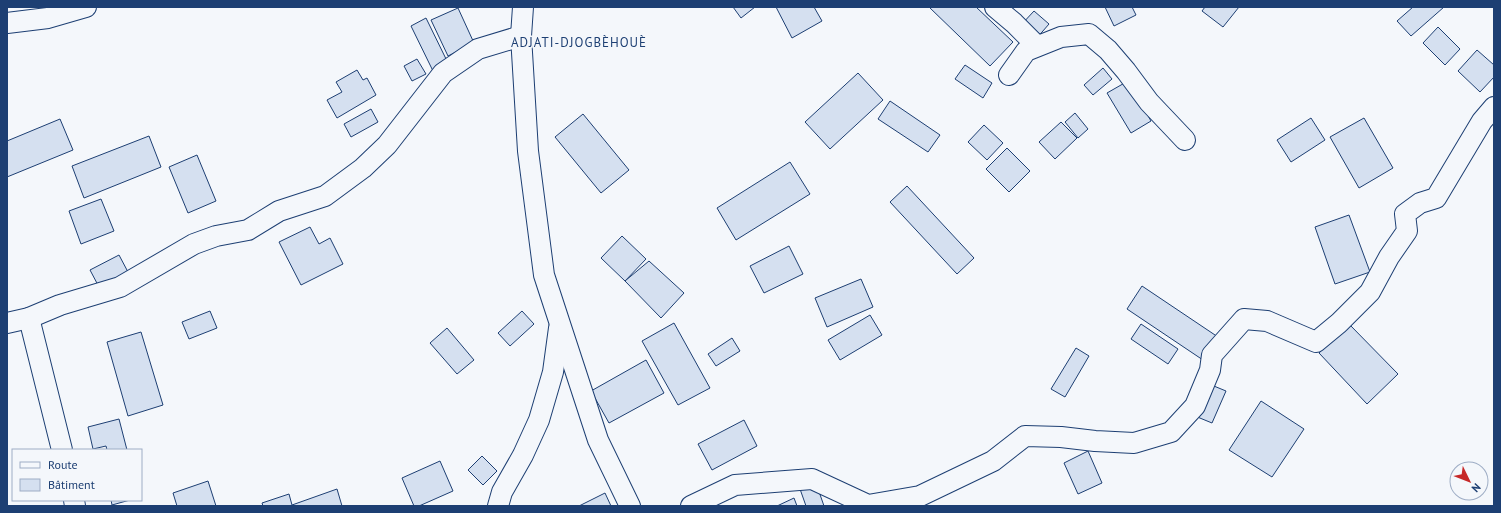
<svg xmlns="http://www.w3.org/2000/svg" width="1501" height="513" font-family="'PT Sans',sans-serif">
	<rect width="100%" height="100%" fill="#f4f7fb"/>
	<!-- building -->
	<g fill="#d5e0f0" stroke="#1d3f73">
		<path d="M733 7H755L741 18Z"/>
		<path d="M776 7H814L822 21 792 38Z"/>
		<path d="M929 7H976L1013 42 990 66Z"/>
		<path d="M1105 7H1132L1136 15 1114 26Z"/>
		<path d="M1205 7H1239L1223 27 1202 11Z"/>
		<path d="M1413 7H1444L1411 36 1397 21Z"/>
		<path d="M458 8 474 43 448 56 431 20Z"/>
		<path d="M1034 11 1049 24 1036 39 1021 25Z"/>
		<path d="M426 18 448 63 433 71 411 26Z"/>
		<path d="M1438 27 1460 49 1445 65 1423 43Z"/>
		<path d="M1477 50 1494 65V77L1480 92 1458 71Z"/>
		<path d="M417 59 426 74 412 81 404 66Z"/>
		<path d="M965 65 992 83 983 98 955 79Z"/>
		<path d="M1103 68 1112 79 1093 95 1084 85Z"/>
		<path d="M357 70 363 80 367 78 376 95 337 118 327 100 342 92 336 82Z"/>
		<path d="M858 73 883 100 830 149 805 122Z"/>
		<path d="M1128 81 1151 121 1131 133 1107 93Z"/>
		<path d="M890 101 940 135 928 152 878 119Z"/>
		<path d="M371 109 378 122 351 137 344 124Z"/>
		<path d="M1075 113 1088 129 1078 138 1065 122Z"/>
		<path d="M583 114 629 170 601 193 555 137Z"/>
		<path d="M1311 118 1325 140 1291 162 1277 140Z"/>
		<path d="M1364 118 1393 168 1359 188 1330 137Z"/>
		<path d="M60 119 73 150 7 177V141Z"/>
		<path d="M1061 122 1077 138 1055 159 1039 142Z"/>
		<path d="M984 125 1003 143 987 160 968 142Z"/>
		<path d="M149 136 161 167 84 198 72 166Z"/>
		<path d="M1007 148 1030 171 1009 192 986 169Z"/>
		<path d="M197 155 216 201 188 213 169 167Z"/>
		<path d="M790 162 810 194 736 240 717 208Z"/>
		<path d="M907 186 974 258 957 274 890 202Z"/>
		<path d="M101 199 114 231 81 244 69 211Z"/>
		<path d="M1349 215 1370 272 1335 284 1315 227Z"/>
		<path d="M310 227 319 244 330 238 343 264 301 285 279 242Z"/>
		<path d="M622 236 646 259 625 281 601 258Z"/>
		<path d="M789 246 803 274 764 293 750 266Z"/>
		<path d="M119 255 128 272 99 287 90 270Z"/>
		<path d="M649 261 684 293 661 318 625 281Z"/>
		<path d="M861 279 873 307 827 327 815 298Z"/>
		<path d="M1142 286 1218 337 1203 360 1127 309Z"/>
		<path d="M210 311 217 328 189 339 182 322Z"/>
		<path d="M522 311 534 324 510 346 498 333Z"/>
		<path d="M870 315 882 335 840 360 828 340Z"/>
		<path d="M674 323 710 388 678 405 642 341Z"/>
		<path d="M1141 324 1178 349 1168 364 1131 339Z"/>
		<path d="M1349 324 1398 374 1367 404 1319 353Z"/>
		<path d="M447 328 474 360 457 374 430 343Z"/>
		<path d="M141 332 163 405 128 416 107 342Z"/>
		<path d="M732 338 740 351 716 366 708 354Z"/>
		<path d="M1076 348 1089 356 1065 397 1051 389Z"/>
		<path d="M646 360 664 393 609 423 591 391Z"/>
		<path d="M1209 384 1226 391 1212 423 1195 416Z"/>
		<path d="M1261 401 1304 429 1272 477 1229 450Z"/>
		<path d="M119 419 127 450H107L106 446 93 449 88 427Z"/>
		<path d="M744 420 757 446 712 470 698 444Z"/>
		<path d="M1088 451 1102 483 1078 494 1064 463Z"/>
		<path d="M482 456 497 471 483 485 468 470Z"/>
		<path d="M440 461 453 491 419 506H414L402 478Z"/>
		<path d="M208 481 216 506H177L173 493Z"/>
		<path d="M816 483 824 506H806L800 489Z"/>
		<path d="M337 489 342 506H263L262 503 289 494 292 505Z"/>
		<path d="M605 493 611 506H579Z"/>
		<path d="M794 498 797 506H777Z"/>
		<path d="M111 500H130L112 505Z"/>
	</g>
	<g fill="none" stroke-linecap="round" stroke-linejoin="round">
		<!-- minor casing -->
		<g stroke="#1d3f73" stroke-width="22">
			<g id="minor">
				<path d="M523 7 521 36 528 151 544 275 598 440 630 506"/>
				<path d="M995 7 1014 23 1037 46"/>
				<path d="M7 23 48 18 86 7"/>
				<path d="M1009 75 1026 51 1061 37 1089 34 1108 50 1126 71 1149 102 1185 140"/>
				<path d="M29 318 62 450"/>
				<path d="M7 323 29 318 60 305 120 287 194 244 216 236 248 230 279 211 325 196 363 168 387 145 443 73 478 49 521 36"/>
				<path d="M74 500 75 506"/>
				<path d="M498 506 502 492 523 455 539 420 553 372 559 328"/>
				<path d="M691 506 735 485 812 479 868 505 920 496 993 461 1025 436 1061 437 1095 441 1134 443 1171 432 1195 406 1210 370 1212 355 1244 319 1267 321 1316 342 1339 323 1370 292 1389 257 1407 231 1405 214 1420 203 1436 198 1482 121 1494 107"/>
			</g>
		</g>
		<!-- minor -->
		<use href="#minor" stroke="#f4f7fb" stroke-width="20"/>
	</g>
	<g text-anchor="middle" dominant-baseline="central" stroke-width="3" stroke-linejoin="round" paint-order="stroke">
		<!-- quarter labels -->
		<g font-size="13" letter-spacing="1" fill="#1d3f73" stroke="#f4f7fb">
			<text x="579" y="42">ADJATI-DJOGBÈHOUÈ</text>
		</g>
	</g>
	<!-- border -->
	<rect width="1501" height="513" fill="none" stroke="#1d3f73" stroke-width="16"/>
	<!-- legend -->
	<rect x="12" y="449" width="130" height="52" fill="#f4f7fb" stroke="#9eadc5"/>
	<rect x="20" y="462" width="20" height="6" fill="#f4f7fb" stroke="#9eadc5"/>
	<text x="48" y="469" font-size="12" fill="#1d3f73">Route</text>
	<rect x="20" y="479" width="20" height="12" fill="#d5e0f0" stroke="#9eadc5"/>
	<text x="48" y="489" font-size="12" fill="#1d3f73">Bâtiment</text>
	<!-- north arrow -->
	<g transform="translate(1469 481) rotate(133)"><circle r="19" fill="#f4f7fb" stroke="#9eadc5"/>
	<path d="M0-3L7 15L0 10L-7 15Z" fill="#c62828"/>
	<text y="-6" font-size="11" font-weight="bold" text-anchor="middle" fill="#1d3f73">N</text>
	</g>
</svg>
